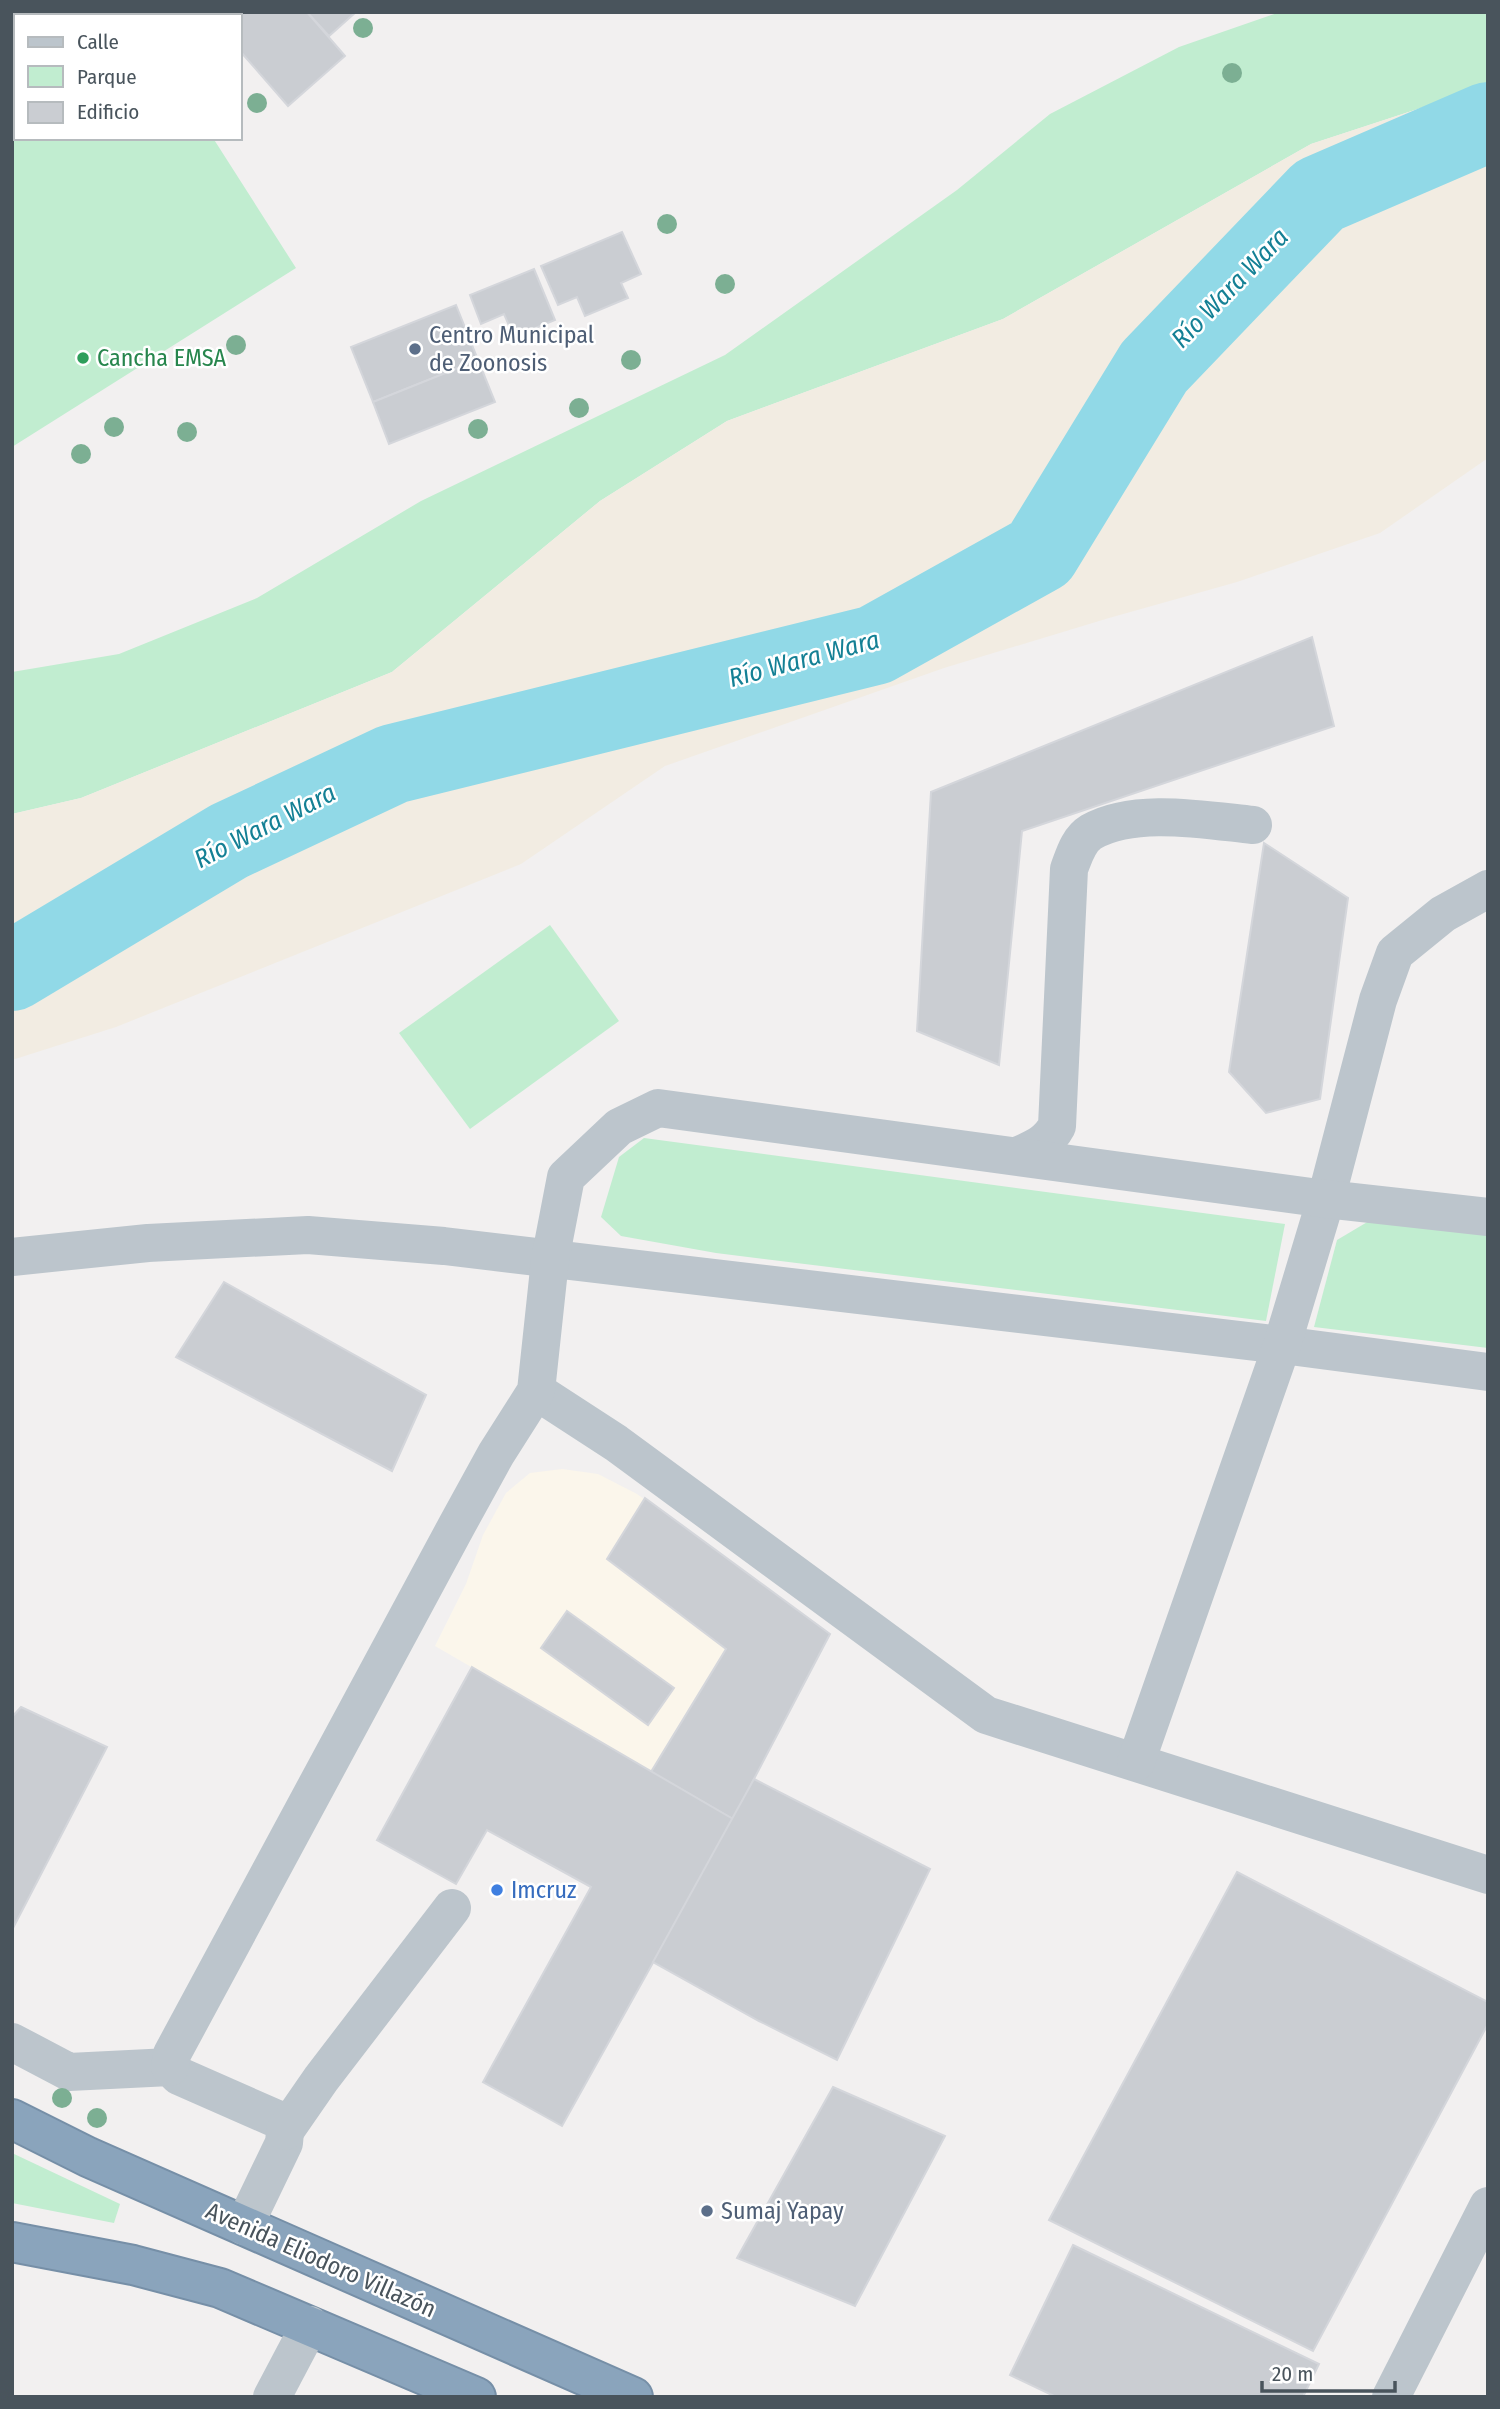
<svg xmlns="http://www.w3.org/2000/svg" width="1500" height="2409" font-family="'Fira Sans Condensed',sans-serif">
	<rect width="100%" height="100%" fill="#f2f0f0"/>
	<!-- commercial -->
	<path fill="#fbf6eb" d="M562 1469 598 1474 637 1494 830 1634 733 1819 435 1646 466 1584 483 1535 506 1493 530 1473Z"/>
	<!-- green -->
	<g fill="#c1edd0">
		<path d="M1280 12H1488V86L1311 144 1003 319 727 421 600 501 392 672 81 798 12 814V672L119 654 257 598 421 501 725 355 957 190 1050 114 1179 47Z"/>
		<path d="M16 118V138H213L296 268 12 447V120Z"/>
		<path d="M550 925 619 1021 470 1129 399 1033Z"/>
		<path d="M644 1138 1285 1224 1266 1321 716 1253 621 1236 601 1217 619 1157Z"/>
		<path d="M1369 1221 1488 1235V1348L1314 1327 1337 1240Z"/>
		<path d="M12 2153 120 2204 114 2223 12 2203Z"/>
	</g>
	<!-- sand -->
	<path fill="#f2ece2" d="M1488 86V458L1380 533 1237 582 1109 618 944 668 665 766 521 864 116 1027 12 1060V814L81 798 392 672 600 501 727 421 1003 319 1311 144Z"/>
	<g fill="none" stroke-linecap="round" stroke-linejoin="round">
		<!-- river -->
		<path stroke="#91d9e7" stroke-width="80" d="M12 971 229 841 393 764 875 645 1040 553 1154 367 1319 195 1488 122"/>
	</g>
	<!-- building -->
	<g fill="#cacdd2" stroke="#d4d6db" stroke-width="2">
		<path d="M206 12H307L345 56 288 106 240 51V16H209Z"/>
		<path d="M307 12H356L329 36Z"/>
		<path d="M622 232 641 274 621 283 628 298 585 316 577 297 558 305 541 266Z"/>
		<path d="M534 269 555 320 514 337 504 314 481 324 470 295Z"/>
		<path d="M456 305 478 360 373 402 351 347Z"/>
		<path d="M478 360 495 402 389 444 373 402Z"/>
		<path d="M1312 637 1334 726 1022 831 999 1065 917 1031 931 792Z"/>
		<path d="M1264 843 1348 898 1320 1099 1266 1113 1229 1072Z"/>
		<path d="M224 1282 426 1395 392 1471 176 1357Z"/>
		<path d="M645 1498 830 1634 733 1819 651 1772 726 1649 607 1559Z"/>
		<path d="M567 1611 674 1688 648 1725 541 1648Z"/>
		<path d="M472 1667 733 1819 562 2126 483 2082 591 1887 487 1830 456 1884 377 1840Z"/>
		<path d="M21 1707 107 1747 12 1930V1717Z"/>
		<path d="M754 1779 930 1869 837 2060 759 2021 653 1962Z"/>
		<path d="M1237 1872 1488 2002V2024L1313 2351 1049 2220Z"/>
		<path d="M833 2087 945 2136 855 2306 737 2258Z"/>
		<path d="M1073 2245 1319 2364 1303 2397H1056L1010 2375Z"/>
	</g>
	<g fill="none" stroke-linecap="round" stroke-linejoin="round">
		<!-- highway casing -->
		<g stroke="#768fa7" stroke-width="42">
			<g id="highway">
				<path d="M12 2119 88 2157 633 2397"/>
				<path d="M12 2242 133 2265 220 2288 476 2397"/>
			</g>
		</g>
		<!-- minor -->
		<g stroke="#bcc5cc" stroke-width="38">
			<path d="M1017 1156C1035 1148 1048 1143 1057 1126L1069 869C1074 856 1078 840 1091 832 1134 807 1205 820 1253 825"/>
			<path d="M12 1257 148 1243 308 1235 444 1246 1282 1345 1488 1372"/>
			<path d="M536 1391 616 1443 986 1715 1488 1875"/>
			<path d="M1136 1762 1282 1345 1326 1199 1378 1000 1395 953 1443 914 1488 889"/>
			<path d="M12 2042 69 2072 170 2067 179 2076 279 2120 285 2131 284 2143 244 2226"/>
			<path d="M170 2067 172 2054 457 1525 496 1454 536 1391 550 1260 566 1177 619 1127 658 1108 1326 1199 1488 1217"/>
			<path d="M285 2131 321 2079 452 1908"/>
			<path d="M272 2397 310 2325"/>
			<path d="M1391 2397 1488 2206"/>
		</g>
		<!-- highway -->
		<use href="#highway" stroke="#8aa4bc" stroke-width="38"/>
	</g>
	<!-- trees -->
	<g fill="#7caf93">
		<circle cx="363" cy="28" r="10"/>
		<circle cx="1232" cy="73" r="10"/>
		<circle cx="257" cy="103" r="10"/>
		<circle cx="667" cy="224" r="10"/>
		<circle cx="725" cy="284" r="10"/>
		<circle cx="236" cy="345" r="10"/>
		<circle cx="631" cy="360" r="10"/>
		<circle cx="579" cy="408" r="10"/>
		<circle cx="114" cy="427" r="10"/>
		<circle cx="478" cy="429" r="10"/>
		<circle cx="187" cy="432" r="10"/>
		<circle cx="81" cy="454" r="10"/>
		<circle cx="62" cy="2098" r="10"/>
		<circle cx="97" cy="2118" r="10"/>
	</g>
	<!-- markers -->
	<g fill="#5c6f8a" stroke="#fff" stroke-width="2.5">
		<circle cx="415" cy="349" r="7"/>
		<circle cx="707" cy="2211" r="7"/>
	</g>
	<circle fill="#2e9e5b" stroke="#fff" stroke-width="2.5" cx="83" cy="358" r="7"/>
	<circle fill="#3f7fe0" stroke="#fff" stroke-width="2.5" cx="497" cy="1890" r="7"/>
	<g text-anchor="middle" dominant-baseline="central" stroke-width="5" stroke-linejoin="round" paint-order="stroke">
		<!-- service labels -->
		<g font-size="24" fill="#4e5e75" stroke="#fff" text-anchor="start">
			<text x="429" y="335">Centro Municipal<tspan x="429" dy="28">de Zoonosis</tspan></text>
			<text x="721" y="2211">Sumaj Yapay</text>
		</g>
		<!-- leisure labels -->
		<g font-size="24" fill="#27864d" stroke="#fff" text-anchor="start">
			<text x="97" y="358">Cancha EMSA</text>
		</g>
		<!-- shop labels -->
		<g font-size="24" fill="#366cbe" stroke="#fff" text-anchor="start">
			<text x="511" y="1890">Imcruz</text>
		</g>
		<!-- street labels -->
		<g font-size="24" fill="#49545c" stroke="#fff">
			<text transform="translate(321 2260) rotate(24)">Avenida Eliodoro Villazón</text>
		</g>
		<!-- water labels -->
		<g font-size="26" font-style="italic" fill="#148095" stroke="#fff">
			<text transform="translate(1230 288) rotate(-46)">Río Wara Wara</text>
			<text transform="translate(804 659) rotate(-15)">Río Wara Wara</text>
			<text transform="translate(265 826) rotate(-27)">Río Wara Wara</text>
		</g>
	</g>
	<!-- border -->
	<rect width="1500" height="2409" fill="none" stroke="#49545c" stroke-width="28"/>
	<!-- legend -->
	<rect x="14" y="14" width="228" height="126" fill="#ffffff" stroke="#b6bbbe" stroke-width="2"/>
	<rect x="28" y="37" width="35" height="10" fill="#bcc5cc" stroke="#b6bbbe" stroke-width="2"/>
	<text x="77" y="49" font-size="21" fill="#49545c">Calle</text>
	<rect x="28" y="66" width="35" height="21" fill="#c1edd0" stroke="#b6bbbe" stroke-width="2"/>
	<text x="77" y="84" font-size="21" fill="#49545c">Parque</text>
	<rect x="28" y="102" width="35" height="21" fill="#cacdd2" stroke="#b6bbbe" stroke-width="2"/>
	<text x="77" y="119" font-size="21" fill="#49545c">Edificio</text>
	<!-- scale -->
	<path d="M1262 2381v10h133v-10" fill="none" stroke="#49545c" stroke-width="3.5"/>
	<text x="1272" y="2381" font-size="21" fill="#49545c" stroke="#ffffff" stroke-width="5" paint-order="stroke">20 m</text>
</svg>
